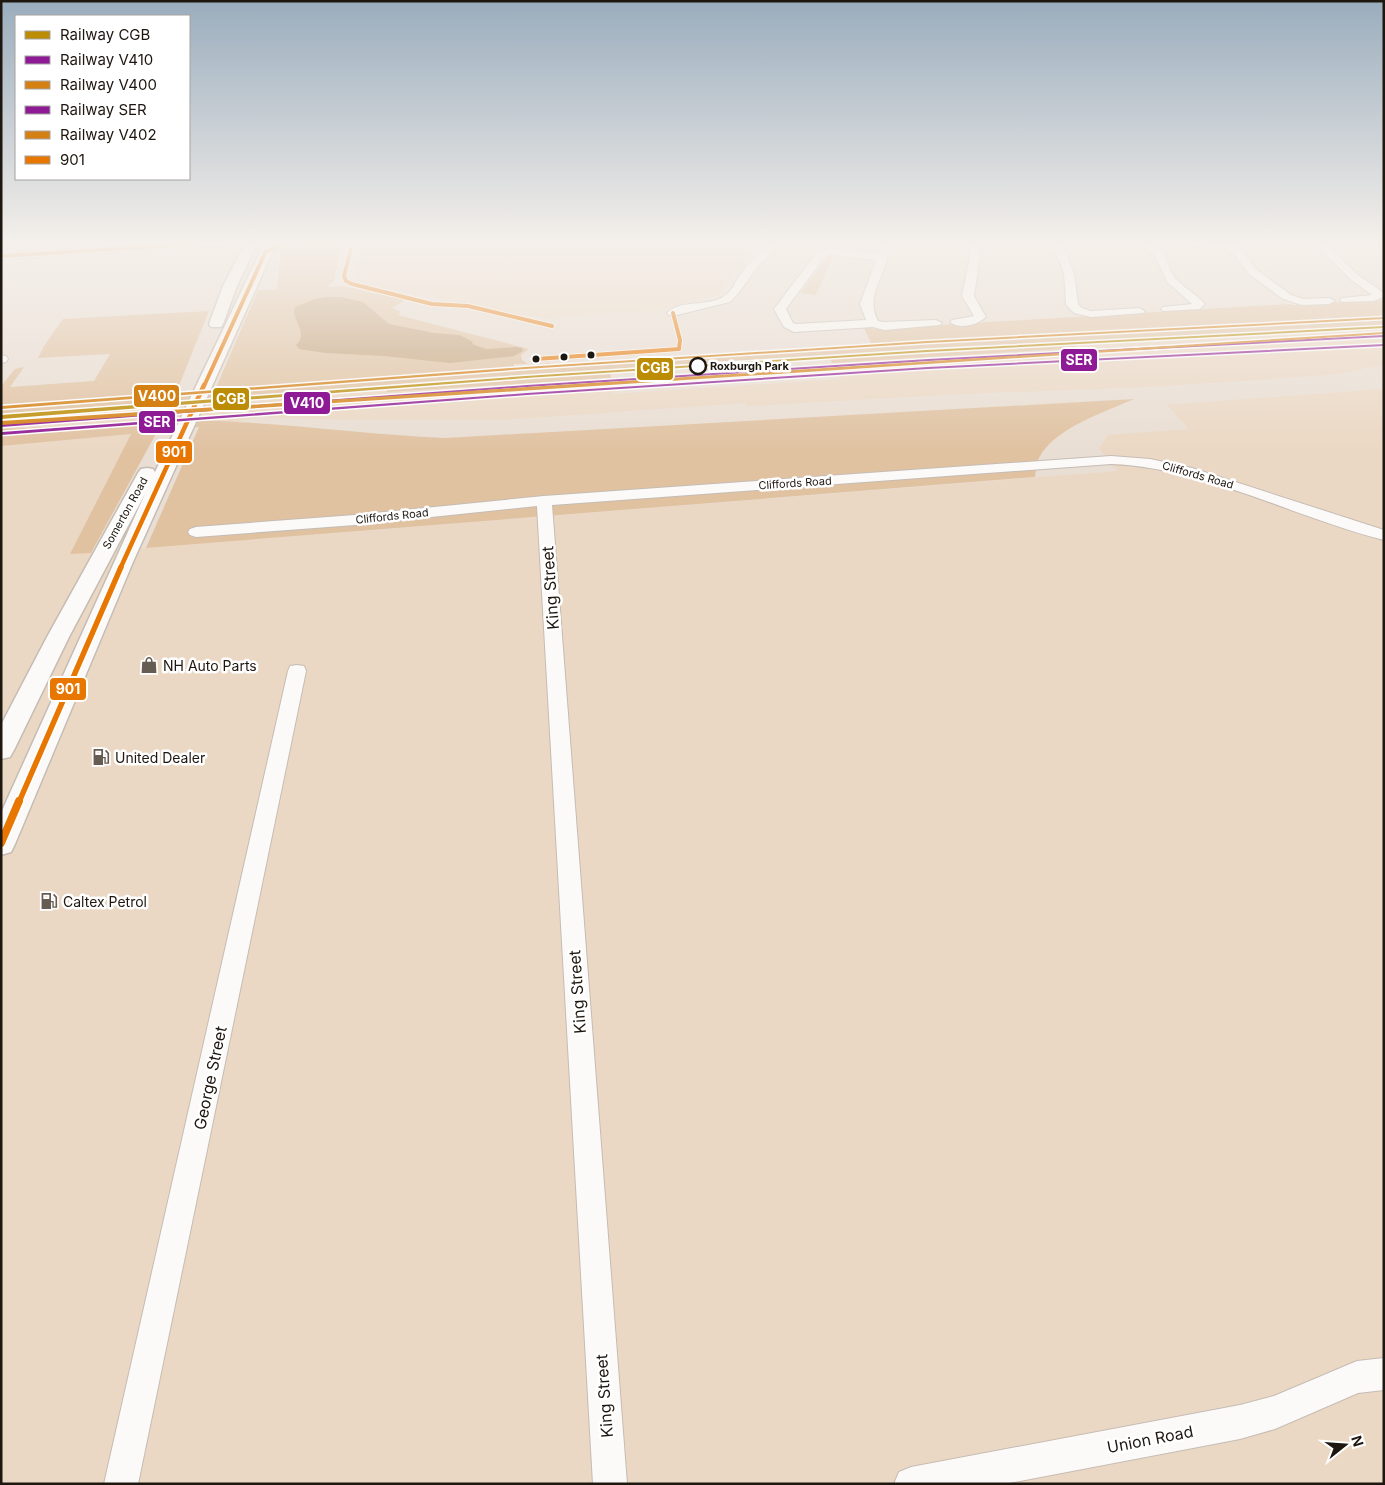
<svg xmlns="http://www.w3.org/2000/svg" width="1385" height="1485" font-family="Inter,sans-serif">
	<rect width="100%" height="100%" fill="#e9ded3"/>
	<!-- built -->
	<g fill="#ebd8c4">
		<path d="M360 244H752L753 251 717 296 690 300 663 310 560 316 554 319 503 312 488 307 440 300 359 283 354 280Z"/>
		<path d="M1384 325V365L1336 374 1302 377 1148 387 961 394 747 406 745 403 499 420H350L260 417 235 422H135L1 429V415L472 378 609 369 610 373 388 390 387 392 611 378 614 394 840 379 832 363 1076 347 1074 345 1005 349 830 359 828 356 962 346 1170 338Z"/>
		<path d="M1384 389V1484H1V446L131 434 71 554 1118 471 1099 448 1108 435 1189 429 1167 405Z"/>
	</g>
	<!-- green -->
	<g fill="#e0c2a1">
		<path d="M300 244H339L341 246 334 281 326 287 343 286 405 300 392 308 401 312 398 315 529 349 521 355 522 360 528 364H514V368L550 363 551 365H594L706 358 705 356 872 345 863 326 875 329 1289 304 1293 305 1384 300V325L1170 338 962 346 472 378 1 415V386L15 369 24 367 10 387 94 381 110 354 38 358 44 346 63 319 209 311 176 393 215 390 258 290H277L280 256 284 246Z"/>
		<path d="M828 256H833L816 295 800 293Z"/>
		<path d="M1074 345 1077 348 832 363 830 359Z"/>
		<path d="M610 373 611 378 387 392V390Z"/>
		<path d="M1134 399C1105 412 1054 428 1039 458 1036 463 1036 471 1035 477L146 548 199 427 158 430 91 553 70 554 131 434 1 446V429C79 427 158 417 237 422 306 426 375 435 445 438Z"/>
	</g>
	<!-- water -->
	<path fill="#c5a37c" d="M327 297H341L363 302 389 324 434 333 460 335 473 342 472 344 486 349 516 347 522 348 523 351 514 356 450 363 384 356 325 353 299 349 296 345C310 332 290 320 295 307L315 299Z"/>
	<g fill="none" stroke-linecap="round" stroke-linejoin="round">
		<!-- minor casing -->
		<g stroke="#c5bcb4" stroke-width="2">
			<g id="minor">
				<path d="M152 244H233L228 247H194L1 259V253Z"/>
				<path d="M768 244H779L756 269 738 294 730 302 673 316 669 315 667 313C680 299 707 307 723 297 732 292 736 280 742 272 750 262 759 252 768 244Z"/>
				<path d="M879 244H887C894 269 862 291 878 321L884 322 936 320 942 323 940 325 884 330 873 327 794 332 784 327 774 309 817 252 830 249 878 254ZM830 255 876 260 860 304 866 320 796 324 793 323 786 309 825 256Z"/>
				<path d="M968 244H978L980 256 974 296 986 317C978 325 959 330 950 322L952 320 974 316 962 296 970 256Z"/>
				<path d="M1052 244H1062L1074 273 1078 304 1082 308 1091 311 1139 308 1145 311 1143 313 1091 317 1074 313 1066 305 1064 273Z"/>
				<path d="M1141 244C1169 241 1163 265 1177 280 1186 289 1197 295 1205 304L1200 309 1163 311 1161 309 1163 307 1192 304 1167 282 1154 254Z"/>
				<path d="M1188 244H1233L1241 249 1257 270 1291 295 1303 299 1329 298 1335 301 1329 304 1302 305 1283 299 1249 274 1233 253 1223 248 1193 247Z"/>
				<path d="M1316 244H1326L1358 275 1384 293V297L1374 301 1342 302 1340 300 1342 298 1372 295 1350 279Z"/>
				<path d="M1 355 6 356 8 359 6 362 1 363Z"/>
				<path d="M1111 456 1150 459 1192 468 1384 530V540C1292 517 1207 468 1111 464L552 505 627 1484H593L537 506 355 525 196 537 190 535 188 532 190 529 196 527 355 515 544 496Z"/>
				<path d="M297 665 304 666 306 671 138 1484H104L288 671 290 666Z"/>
				<path d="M1384 1358V1390L1358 1393 1275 1429 1240 1439 1004 1484H894L899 1472 911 1467 1240 1405 1274 1396 1357 1361Z"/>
			</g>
		</g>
		<!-- major casing -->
		<g stroke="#c5bcb4" stroke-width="3">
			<g id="major">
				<path d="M245 244H257L237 286 223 324 221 327H211L209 324 223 286Z"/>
				<path d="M264 244H276L133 562 15 844 11 852 1 855V813L145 494 69 637 14 750 10 757 1 759V725L47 637 138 473 141 469 147 468 153 469 155 472Z"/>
			</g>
		</g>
		<!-- minor -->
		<use href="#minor" fill="#fcfaf8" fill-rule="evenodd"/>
		<!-- major -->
		<use href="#major" fill="#fcfaf8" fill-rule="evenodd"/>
		<!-- bus-1-far3 casing -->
		<g stroke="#fff" stroke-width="5.5">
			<g id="bus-1-far3">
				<path d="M352 244 344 276 346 281 352 284 432 304 468 306 552 326"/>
				<path d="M1 256 193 244"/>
				<path d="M536 359 679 349 680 340 673 313"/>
				<path d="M204 386 266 251 286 244"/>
			</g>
		</g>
		<!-- bus-1-far2 casing -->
		<g stroke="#fff" stroke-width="7">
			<path id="bus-1-far2" d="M120 569 204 385"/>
		</g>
		<!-- bus-1-far1 casing -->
		<g stroke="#fff" stroke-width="9">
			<path id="bus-1-far1" d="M19 802 121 567"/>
		</g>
		<!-- bus-1 casing -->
		<g stroke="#fff" stroke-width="11">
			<path id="bus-1" d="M1 843 19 801"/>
		</g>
		<!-- bus-1-far3 -->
		<use href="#bus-1-far3" stroke="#e87702" stroke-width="4"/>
		<!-- bus-1-far2 -->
		<use href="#bus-1-far2" stroke="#e87702" stroke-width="4.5"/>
		<!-- bus-1-far1 -->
		<use href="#bus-1-far1" stroke="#e87702" stroke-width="5.5"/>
		<!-- bus-1 -->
		<use href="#bus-1" stroke="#e87702" stroke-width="8"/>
		<!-- rail-1 casing -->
		<g stroke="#fff" stroke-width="3">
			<path id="rail-1" d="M1384 326V328L927 352 526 378 1 419V415L526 376 927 350Z"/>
		</g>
		<!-- rail-2 casing -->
		<g stroke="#fff" stroke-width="3">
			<path id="rail-2" d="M1384 335V337L928 361 527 387 1 427 2 424 527 385 928 359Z"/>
		</g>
		<!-- rail-3 casing -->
		<g stroke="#fff" stroke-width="3">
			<path id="rail-3" d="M1384 317V319L927 343 525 369 1 409V406L525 367 927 341Z"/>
		</g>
		<!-- rail-4 casing -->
		<g stroke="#fff" stroke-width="3">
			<path id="rail-4" d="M1384 344V346L928 369 527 395 1 435 2 432 527 393 928 367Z"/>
		</g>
		<!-- rail-5 casing -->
		<g stroke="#fff" stroke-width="3">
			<path id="rail-5" d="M1384 332V334L1 425V421Z"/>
		</g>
		<!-- rail-1 -->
		<use href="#rail-1" fill="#bc8c04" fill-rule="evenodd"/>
		<!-- rail-2 -->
		<use href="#rail-2" fill="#8f1a95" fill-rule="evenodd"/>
		<!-- rail-3 -->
		<use href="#rail-3" fill="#d58012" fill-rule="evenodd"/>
		<!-- rail-4 -->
		<use href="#rail-4" fill="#8f1a95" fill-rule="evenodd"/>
		<!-- rail-5 -->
		<use href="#rail-5" fill="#d58012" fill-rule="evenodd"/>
	</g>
	<!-- sky -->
	<linearGradient id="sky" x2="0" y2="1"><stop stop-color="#9aadbd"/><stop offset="0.54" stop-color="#f5f0eb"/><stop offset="1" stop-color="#f5f0eb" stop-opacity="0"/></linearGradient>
	<rect width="1385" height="451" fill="url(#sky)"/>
	<!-- icons -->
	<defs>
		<g id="shop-bare" transform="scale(1.35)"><path d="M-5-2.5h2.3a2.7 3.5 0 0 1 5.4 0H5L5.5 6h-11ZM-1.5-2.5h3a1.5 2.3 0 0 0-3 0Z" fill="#655d54" stroke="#fff" stroke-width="2.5" paint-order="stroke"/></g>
		<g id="fuel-bare" transform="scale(1.35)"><path d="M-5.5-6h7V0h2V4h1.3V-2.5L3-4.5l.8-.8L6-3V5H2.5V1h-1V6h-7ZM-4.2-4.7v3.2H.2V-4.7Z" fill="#655d54" stroke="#fff" stroke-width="2.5" paint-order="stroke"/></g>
	</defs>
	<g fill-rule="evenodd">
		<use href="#shop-bare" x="149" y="665"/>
		<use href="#fuel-bare" x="101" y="757"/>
		<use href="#fuel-bare" x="49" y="901"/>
	</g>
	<!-- markers -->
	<g fill="#1e170f" stroke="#fff" stroke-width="2">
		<circle cx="591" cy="355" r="4.5"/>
		<circle cx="564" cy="357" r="4.5"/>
		<circle cx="536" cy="359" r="4.5"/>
	</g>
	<circle fill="#fff" stroke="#1e170f" stroke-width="2.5" cx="698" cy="366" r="8"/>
	<g text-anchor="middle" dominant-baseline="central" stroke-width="5" stroke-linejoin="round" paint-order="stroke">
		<!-- far-stop labels -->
		<g font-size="11" font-weight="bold" fill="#1e170f" stroke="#fff" text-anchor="start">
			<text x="710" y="366">Roxburgh Park</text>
		</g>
		<!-- far-street labels -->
		<g font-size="11" fill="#1e170f" stroke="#fff">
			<text transform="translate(1198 475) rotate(16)">Cliffords Road</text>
			<text transform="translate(795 483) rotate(-4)">Cliffords Road</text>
			<text transform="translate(125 513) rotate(-61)">Somerton Road</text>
			<text transform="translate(392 516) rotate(-6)">Cliffords Road</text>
		</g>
		<!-- poi labels -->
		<g font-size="14" fill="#1e170f" stroke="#fff" text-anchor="start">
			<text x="163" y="665">NH Auto Parts</text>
			<text x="115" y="757">United Dealer</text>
			<text x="63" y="901">Caltex Petrol</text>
		</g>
		<!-- near-street labels -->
		<g font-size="16" fill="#1e170f" stroke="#fff">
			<text transform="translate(550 588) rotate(-94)">King Street</text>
			<text transform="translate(577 992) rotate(-94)">King Street</text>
			<text transform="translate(210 1078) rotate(-78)">George Street</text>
			<text transform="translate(604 1396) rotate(-94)">King Street</text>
			<text transform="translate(1150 1439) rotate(-11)">Union Road</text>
		</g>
	</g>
	<g stroke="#fff" stroke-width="2">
		<rect x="1060" y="348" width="38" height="24" rx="5" fill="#8f1a95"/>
		<rect x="636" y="357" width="38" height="24" rx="5" fill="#bc8c04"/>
		<rect x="133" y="384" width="47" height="24" rx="5" fill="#d58012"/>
		<rect x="212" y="387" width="38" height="24" rx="5" fill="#bc8c04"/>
		<rect x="283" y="391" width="48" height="24" rx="5" fill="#8f1a95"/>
		<rect x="138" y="410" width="38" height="24" rx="5" fill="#8f1a95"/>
		<rect x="155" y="440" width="38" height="24" rx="5" fill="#e87702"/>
		<rect x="49" y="677" width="38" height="24" rx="5" fill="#e87702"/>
	</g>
	<g font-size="14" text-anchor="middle" font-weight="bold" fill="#fff">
		<text x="1079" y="365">SER</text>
		<text x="655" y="373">CGB</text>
		<text x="157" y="401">V400</text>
		<text x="231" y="404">CGB</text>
		<text x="307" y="408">V410</text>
		<text x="157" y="427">SER</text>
		<text x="174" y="457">901</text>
		<text x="68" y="694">901</text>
	</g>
	<!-- border -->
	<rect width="1385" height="1485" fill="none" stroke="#1e170f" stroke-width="5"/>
	<!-- legend -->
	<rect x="15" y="15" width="175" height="165" fill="#ffffff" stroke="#a5a29f"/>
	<rect x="25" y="31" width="25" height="8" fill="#bc8c04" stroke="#a5a29f"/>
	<text x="60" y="40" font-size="15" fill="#1e170f">Railway CGB</text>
	<rect x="25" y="56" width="25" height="8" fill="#8f1a95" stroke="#a5a29f"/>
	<text x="60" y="65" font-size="15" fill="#1e170f">Railway V410</text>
	<rect x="25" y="81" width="25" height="8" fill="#d58012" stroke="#a5a29f"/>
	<text x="60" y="90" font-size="15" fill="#1e170f">Railway V400</text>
	<rect x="25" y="106" width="25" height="8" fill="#8f1a95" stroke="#a5a29f"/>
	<text x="60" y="115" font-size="15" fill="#1e170f">Railway SER</text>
	<rect x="25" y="131" width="25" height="8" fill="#d58012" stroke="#a5a29f"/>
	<text x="60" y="140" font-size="15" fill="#1e170f">Railway V402</text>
	<rect x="25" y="156" width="25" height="8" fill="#e87702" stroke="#a5a29f"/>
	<text x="60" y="165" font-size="15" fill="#1e170f">901</text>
	<!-- north arrow -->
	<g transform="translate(1345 1445) rotate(73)" stroke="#ffffff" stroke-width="4" paint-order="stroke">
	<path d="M0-4L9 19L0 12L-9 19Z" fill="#1e170f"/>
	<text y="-8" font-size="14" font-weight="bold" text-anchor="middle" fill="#1e170f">N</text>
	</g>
</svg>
